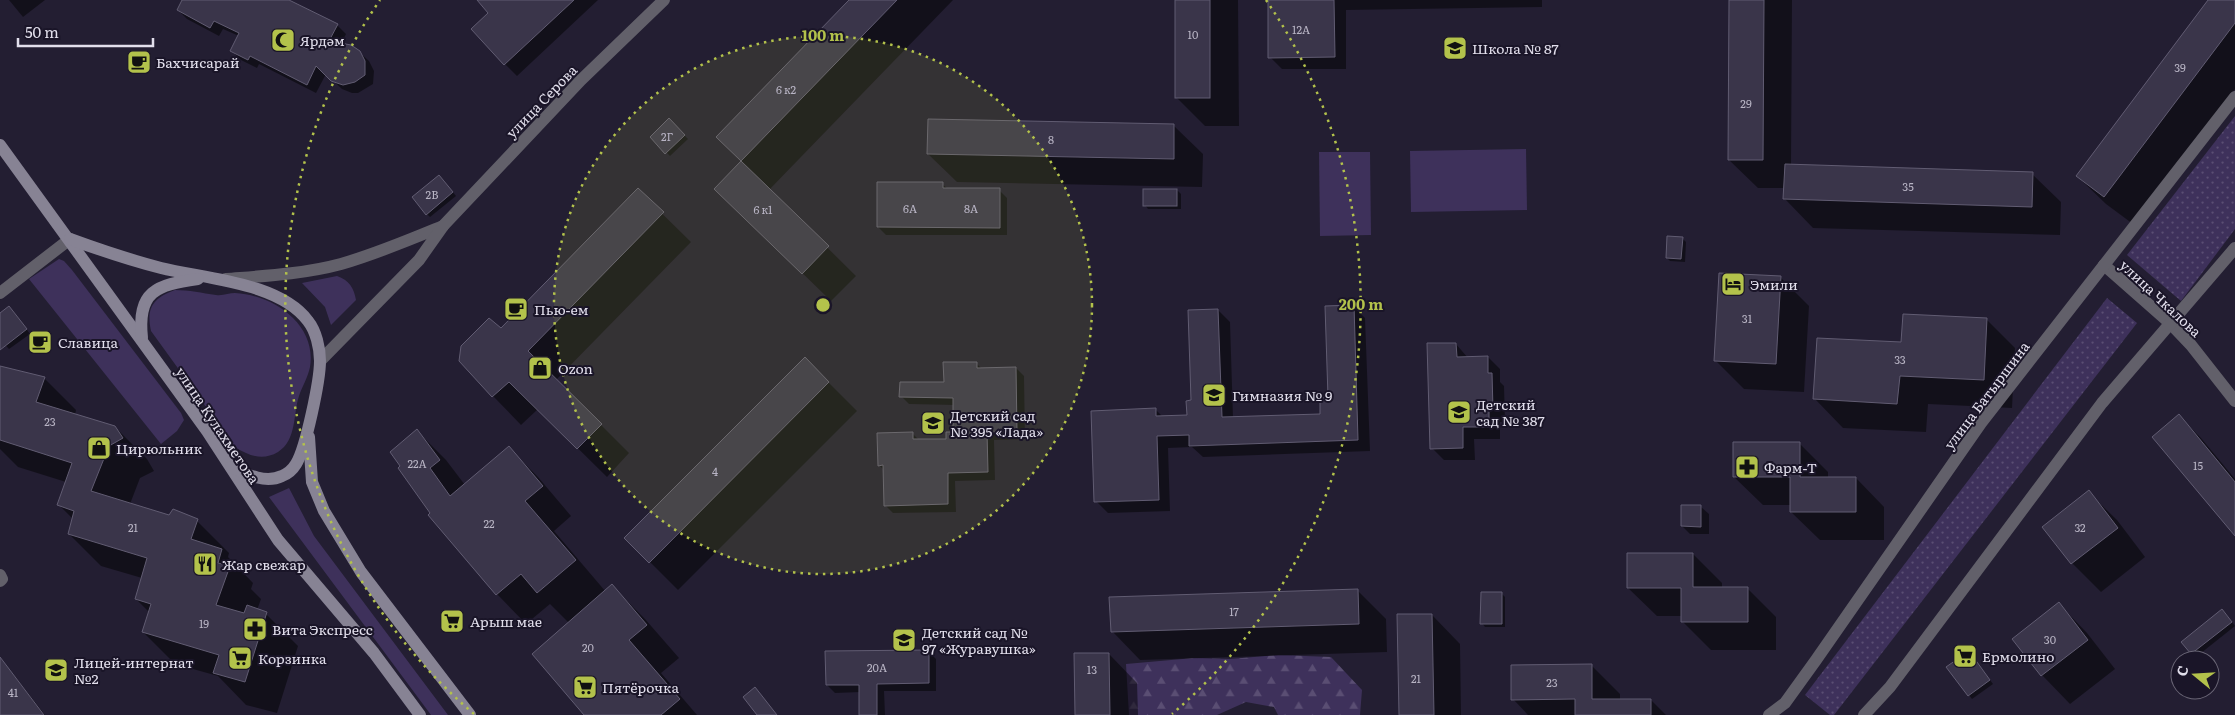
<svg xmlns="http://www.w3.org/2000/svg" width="2235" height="715" font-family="Literata,serif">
	<defs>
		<pattern id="forest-firs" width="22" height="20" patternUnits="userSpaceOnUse" patternTransform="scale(1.25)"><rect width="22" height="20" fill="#3e315b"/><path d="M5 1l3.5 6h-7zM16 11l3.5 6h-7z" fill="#5a4e73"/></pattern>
		<pattern id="park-dots" width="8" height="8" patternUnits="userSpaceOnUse" patternTransform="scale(1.25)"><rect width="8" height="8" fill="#3e315b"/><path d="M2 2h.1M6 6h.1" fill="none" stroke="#5a4e73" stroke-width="1.8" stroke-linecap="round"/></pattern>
	</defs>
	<rect width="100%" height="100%" fill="#231e32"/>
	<!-- green -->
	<g fill="#3e315b">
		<path d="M1526 149 1527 210 1411 212 1410 151Z"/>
		<path d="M1319 152H1370L1371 235 1320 236Z"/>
		<path d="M59 259 64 261 72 270 181 413 184 420 177 431 161 444 29 279Z"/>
		<path d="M337 276C349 280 354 288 356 300L331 325 325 307 302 283Z"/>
		<path d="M175 290C189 290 202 293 216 295 223 296 229 293 235 293 274 295 317 325 310 367 308 377 302 387 299 396 293 414 297 440 278 452 263 461 249 456 235 447L151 331C146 308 153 298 175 290Z"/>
		<path d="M289 488 314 536 448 715H431L269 497Z"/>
	</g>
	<!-- forest -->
	<path fill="url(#forest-firs)" d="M1278 655 1331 657 1362 690 1360 715H1278L1274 707 1246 702 1217 715H1129L1126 664 1194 658 1230 659Z"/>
	<!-- park -->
	<g fill="url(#park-dots)">
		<path d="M2235 116V229L2181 301 2127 255Z"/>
		<path d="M2107 298 2137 323 1834 715H1830L1805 695Z"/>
	</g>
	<!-- shadow -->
	<g fill="#0007">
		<path d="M9 0H45L23 17Z"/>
		<path d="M184 0H289L337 25 346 34 341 44 359 52 369 61 374 71 373 84 358 93H352L342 89 326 74 316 93 259 64 257 68 241 60 232 51 239 36 223 29 219 36 187 19 178 10Z"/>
		<path d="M478 0H598L517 76 505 64 490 13Z"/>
		<path d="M850 0H953L769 190 856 276 831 301 716 189 742 162 718 137Z"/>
		<path d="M1176 0H1238L1239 126H1205L1177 98Z"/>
		<path d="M1269 0H1542V7L1346 10V69H1282L1270 57Z"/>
		<path d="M1730 0H1792L1791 166 2032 174 2061 202 2060 235 1813 228 1785 199V188H1758L1729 160Z"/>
		<path d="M2210 0H2235V89L2133 224 2106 204 2077 176Z"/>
		<path d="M669 120 688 139 670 156 651 137Z"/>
		<path d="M1174 126 1203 154 1202 187 957 182 928 154Z"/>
		<path d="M443 180 456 196 430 217 427 214Z"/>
		<path d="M942 184 948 189 999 190 1007 198V235H886L878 227Z"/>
		<path d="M638 190 691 242 556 380 629 453 607 477 538 409 521 425 493 396 501 330Z"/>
		<path d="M1177 190 1181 194V209H1148L1145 205Z"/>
		<path d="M1682 238 1686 242 1685 262 1670 261 1667 258Z"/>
		<path d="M1780 277 1809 306 1804 392 1744 389 1715 360Z"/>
		<path d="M1353 306 1365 318 1370 451 1203 457 1192 447 1168 448 1170 511 1108 513 1096 501 1156 410 1163 417 1188 416 1218 310 1230 322 1233 418 1322 415 1329 399Z"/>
		<path d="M13 311 30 334 9 349 0 339V315Z"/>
		<path d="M1987 320 2015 348 2012 408 1928 404 1926 432 1843 428 1815 399 1902 343Z"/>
		<path d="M1456 344 1468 358 1488 357 1500 369V382L1504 386 1505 422H1500V439H1474L1475 460H1444L1432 448Z"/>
		<path d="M805 359 857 411 678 590 626 538Z"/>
		<path d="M976 363 982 369 1016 368 1024 376 1025 439 994 440 995 480 955 481 956 512 893 513 885 505 884 470 879 465 912 433 919 440H948L955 433 954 405 909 404 901 396 945 384Z"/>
		<path d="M0 367 44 378 76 410 75 415 115 427 147 459 154 471 140 478 130 504 170 516 197 521 229 553 228 557 253 583 251 589 261 599 257 610 266 614 298 646 277 713 246 705 218 676 175 664 143 632 149 612 136 599 142 578 101 566 69 534 73 519 59 505 66 482 18 467 0 449Z"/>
		<path d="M2179 416 2201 438 2235 479V534Z"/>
		<path d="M417 431 446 460 465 485 509 448 538 477 571 516 554 531 606 592 612 586 645 619 679 658 661 673 697 715H586L569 623 550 604 526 624 497 594 430 515 432 513Z"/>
		<path d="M1799 443 1828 472V478H1856L1884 507V540H1820L1791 512V505H1763L1734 477Z"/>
		<path d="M2088 492 2117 520 2145 557 2101 592 2072 563 2044 527Z"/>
		<path d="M1701 507 1709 514V534H1690L1682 526Z"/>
		<path d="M1693 554 1722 583V588H1747L1776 617V650H1711L1682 621V616H1657L1628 588Z"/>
		<path d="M1357 590 1386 619 1387 652 1140 660 1112 631Z"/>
		<path d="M1502 594 1505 597V627H1485L1482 623Z"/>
		<path d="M2059 604 2087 633 2115 669 2070 704 2042 675 2014 639Z"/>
		<path d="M2226 614 2235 626 2196 657 2183 642Z"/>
		<path d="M1432 615 1460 644 1461 715H1400Z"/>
		<path d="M928 651 936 659V691H884L885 715H861V692L835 693 827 685Z"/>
		<path d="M1109 654 1137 683 1138 715H1077Z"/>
		<path d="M1972 656 1993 684 1972 699 1948 667Z"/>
		<path d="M1591 665 1620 694V700H1651L1666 715H1528L1513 699Z"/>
		<path d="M5 666 13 674 45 715H0V670Z"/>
	</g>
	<!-- building -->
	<g fill="#3a354a" stroke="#615c72">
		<path d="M182 0H289L338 24 329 41 351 45 360 51 365 61V75L355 82 343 85 331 81 316 66 307 85 250 56 248 60 230 51 239 33 214 21 210 28 177 10Z"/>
		<path d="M477 0H574L504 65 471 29 488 13Z"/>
		<path d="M849 0H897L741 161 716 137Z"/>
		<rect x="1175" y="0" width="35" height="98"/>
		<path d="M1268 0H1334L1335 57 1268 58Z"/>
		<path d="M1729 0H1764L1763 160H1728Z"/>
		<path d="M2208 0H2235V23L2104 197 2076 176Z"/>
		<path d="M669 118 685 135 665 154 650 137Z"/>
		<path d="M928 119 1174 124V159L927 154Z"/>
		<path d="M741 161 829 246 802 274 714 189Z"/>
		<path d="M1785 164 2033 172 2032 207 1783 199Z"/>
		<path d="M439 175 453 192 426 215 412 197Z"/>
		<path d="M877 182H943V188H1000V228L877 227Z"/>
		<path d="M638 188 664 212 528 351 602 424 577 449 509 382 492 397 459 361 461 346 489 318 501 328Z"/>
		<rect x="1143" y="189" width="34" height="17"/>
		<path d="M1667 236 1683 237 1681 259 1666 258Z"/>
		<path d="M1719 273 1781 276 1776 364 1714 361Z"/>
		<path d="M1354 305 1358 440 1189 446V435L1157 436 1159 500 1094 502 1091 411 1156 408V416L1187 415 1186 401 1191 400 1188 310 1218 309 1222 417 1320 414V398L1328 397 1325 306Z"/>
		<path d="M9 306 27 329 0 350V313Z"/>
		<path d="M1903 314 1987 318 1984 380 1900 376 1897 404 1813 399 1817 338 1901 342Z"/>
		<path d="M1427 343H1456L1457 357 1488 356V373H1492L1493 410H1489V427H1463V448L1430 449Z"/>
		<path d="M805 357 829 382 649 563 624 538Z"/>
		<path d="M943 362H977V368L1016 367 1017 432H987L988 472 948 473V504L884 506 883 465 878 466 877 433 913 432V439H946V432H953V398L899 397 900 382H944Z"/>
		<path d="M0 366 45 377 36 402 115 426 123 438 109 446 91 491 169 515 173 509 198 519 191 539 222 549 218 563 230 566 216 605 244 613 247 605 267 612 245 682 213 673 219 655 142 632 151 604 135 599 147 558 68 534 74 511 57 505 72 463 0 440Z"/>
		<path d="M2179 414 2235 482V536L2152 437Z"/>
		<path d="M417 429 440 460 430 468 450 496 509 446 543 486 525 501 576 560 537 593 521 574 496 595 428 515 430 513 398 468 400 466 390 452Z"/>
		<path d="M1733 442H1800V477H1856V512H1790V477H1733Z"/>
		<path d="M2089 490 2118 528 2071 564 2042 527Z"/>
		<path d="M1681 505H1701V527L1681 526Z"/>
		<path d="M1627 553H1693V587H1748V622H1681V588H1627Z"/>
		<path d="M612 584 647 625 629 640 680 699 661 715H584L532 654Z"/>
		<path d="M1358 589 1359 624 1111 632 1109 597Z"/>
		<path d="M1481 592H1502V624H1480Z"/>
		<path d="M2059 602 2088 640 2041 676 2012 639Z"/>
		<path d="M2222 609 2232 622 2191 654 2181 642Z"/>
		<path d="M1397 614H1432L1434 715H1399Z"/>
		<path d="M929 650V683L877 684V715H859V685H826L825 651Z"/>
		<path d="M1969 651 1990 680 1968 696 1946 667Z"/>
		<path d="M1074 653H1109L1110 715H1075Z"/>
		<path d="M0 657 44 715H0Z"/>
		<path d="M1592 664V699H1651V715H1575V699L1511 700V665Z"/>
		<path d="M755 687 777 715H757L743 697Z"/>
	</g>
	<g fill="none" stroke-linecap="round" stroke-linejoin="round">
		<!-- minor -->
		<g stroke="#62606a" stroke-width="12">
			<path d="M2104 265 2171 324 2191 345 2235 401"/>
			<path d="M0 293 70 239"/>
			<path d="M0 575 2 579 0 581"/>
		</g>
		<!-- tertiary -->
		<g stroke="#62606a" stroke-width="12">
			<path d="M226 279C264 276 304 274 341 264 376 254 409 240 443 226"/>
			<path d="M320 361 419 260 443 226 581 80 664 0"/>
			<path d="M1769 715 1785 703 1816 660 1981 423 2235 97"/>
			<path d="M1864 715 1890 687 2102 403 2235 248"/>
		</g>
		<!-- secondary -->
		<g stroke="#878394" stroke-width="12">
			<path d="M0 145 207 431 278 540 374 653 420 715"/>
			<path d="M70 239C100 250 130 260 161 268 205 279 279 282 308 321 316 331 320 348 320 361 320 380 306 448 296 464 293 469 287 474 282 476 265 484 246 474 231 467"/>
			<path d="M142 338C137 291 156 285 198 279"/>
			<path d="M309 437 312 482 324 511 361 572 470 715"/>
		</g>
	</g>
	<!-- distance rings -->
	<circle cx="823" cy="305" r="269" fill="#b3c24b" fill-opacity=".12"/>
	<g fill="none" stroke="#b3c24b" stroke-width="2.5" stroke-dasharray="2.5 5">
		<circle cx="823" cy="305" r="269"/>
		<path d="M474 714A538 538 0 0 1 380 0M1266 0A538 538 0 0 1 1172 714"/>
	</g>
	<!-- icons -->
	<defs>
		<g id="mosque-square" transform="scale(1.25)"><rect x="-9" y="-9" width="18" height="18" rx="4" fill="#b3c24b" stroke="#1a1528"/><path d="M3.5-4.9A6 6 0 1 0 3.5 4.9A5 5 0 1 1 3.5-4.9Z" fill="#111"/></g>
		<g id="school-square" transform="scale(1.25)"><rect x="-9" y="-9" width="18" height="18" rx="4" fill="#b3c24b" stroke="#1a1528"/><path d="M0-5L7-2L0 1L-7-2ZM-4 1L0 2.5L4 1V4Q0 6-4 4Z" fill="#111"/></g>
		<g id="cafe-square" transform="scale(1.25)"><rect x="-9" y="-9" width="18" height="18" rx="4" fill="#b3c24b" stroke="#1a1528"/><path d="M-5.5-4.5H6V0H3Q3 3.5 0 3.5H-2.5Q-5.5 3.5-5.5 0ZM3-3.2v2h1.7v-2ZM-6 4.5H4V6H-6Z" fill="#111"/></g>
		<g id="hotel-square" transform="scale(1.25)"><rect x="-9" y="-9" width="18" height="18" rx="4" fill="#b3c24b" stroke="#1a1528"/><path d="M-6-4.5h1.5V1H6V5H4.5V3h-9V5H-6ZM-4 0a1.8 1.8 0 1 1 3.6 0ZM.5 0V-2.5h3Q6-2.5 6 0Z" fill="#111"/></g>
		<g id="shop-square" transform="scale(1.25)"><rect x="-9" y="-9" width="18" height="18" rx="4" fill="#b3c24b" stroke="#1a1528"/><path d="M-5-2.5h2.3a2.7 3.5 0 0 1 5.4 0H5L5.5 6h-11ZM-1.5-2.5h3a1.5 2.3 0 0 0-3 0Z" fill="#111"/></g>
		<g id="pharmacy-square" transform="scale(1.25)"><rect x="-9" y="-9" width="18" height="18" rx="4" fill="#b3c24b" stroke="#1a1528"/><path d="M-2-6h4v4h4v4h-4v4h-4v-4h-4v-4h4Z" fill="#111"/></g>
		<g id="restaurant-square" transform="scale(1.25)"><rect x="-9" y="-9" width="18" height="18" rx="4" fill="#b3c24b" stroke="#1a1528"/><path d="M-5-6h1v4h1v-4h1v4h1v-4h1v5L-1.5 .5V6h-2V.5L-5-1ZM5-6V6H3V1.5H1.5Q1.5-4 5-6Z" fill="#111"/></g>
		<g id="supermarket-square" transform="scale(1.25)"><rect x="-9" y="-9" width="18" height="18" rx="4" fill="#b3c24b" stroke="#1a1528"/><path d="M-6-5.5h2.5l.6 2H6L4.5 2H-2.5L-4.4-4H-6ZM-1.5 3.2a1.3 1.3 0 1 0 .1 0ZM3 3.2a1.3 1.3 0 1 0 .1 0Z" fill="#111"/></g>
	</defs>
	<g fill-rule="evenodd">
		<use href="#mosque-square" x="283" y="40"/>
		<use href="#school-square" x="1455" y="48"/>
		<use href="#cafe-square" x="139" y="62"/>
		<use href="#hotel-square" x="1733" y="284"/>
		<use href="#cafe-square" x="516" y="309"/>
		<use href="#cafe-square" x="40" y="342"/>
		<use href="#shop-square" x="540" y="368"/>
		<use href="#school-square" x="1214" y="395"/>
		<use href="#school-square" x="1459" y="412"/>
		<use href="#school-square" x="933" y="423"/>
		<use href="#shop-square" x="99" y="448"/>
		<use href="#pharmacy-square" x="1747" y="467"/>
		<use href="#restaurant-square" x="205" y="564"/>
		<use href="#supermarket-square" x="452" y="621"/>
		<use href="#pharmacy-square" x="255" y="629"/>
		<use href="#school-square" x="904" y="640"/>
		<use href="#supermarket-square" x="1965" y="656"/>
		<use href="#supermarket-square" x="240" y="658"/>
		<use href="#school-square" x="56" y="670"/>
		<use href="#supermarket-square" x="585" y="687"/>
	</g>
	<g text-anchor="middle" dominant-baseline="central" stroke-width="4" stroke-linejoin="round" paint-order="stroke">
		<!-- number labels -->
		<g font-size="11" fill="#b8b4c4">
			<text x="1301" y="29">12А</text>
			<text x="1193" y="34">10</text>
			<text x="2180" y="67">39</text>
			<text x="786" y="89">6 к2</text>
			<text x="1746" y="103">29</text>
			<text x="667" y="136">2Г</text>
			<text x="1051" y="139">8</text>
			<text x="1908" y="186">35</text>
			<text x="432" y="194">2В</text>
			<text x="910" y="208">6А</text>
			<text x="971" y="208">8А</text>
			<text x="763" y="209">6 к1</text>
			<text x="1747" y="318">31</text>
			<text x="1900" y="359">33</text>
			<text x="50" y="421">23</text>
			<text x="417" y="463">22А</text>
			<text x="2198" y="465">15</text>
			<text x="715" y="471">4</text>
			<text x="489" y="523">22</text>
			<text x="133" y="527">21</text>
			<text x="2080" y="527">32</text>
			<text x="1234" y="611">17</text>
			<text x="204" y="623">19</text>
			<text x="2050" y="639">30</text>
			<text x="588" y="647">20</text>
			<text x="877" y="667">20А</text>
			<text x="1092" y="669">13</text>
			<text x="1416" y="678">21</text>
			<text x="1552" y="682">23</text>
			<text x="13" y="692">41</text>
		</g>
		<!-- poi labels -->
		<g font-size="14" fill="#e2dfec" stroke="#1a1528" text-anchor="start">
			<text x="300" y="40">Ярдәм</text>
			<text x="1472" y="48">Школа № 87</text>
			<text x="156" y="62">Бахчисарай</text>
			<text x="1750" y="284">Эмили</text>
			<text x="534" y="309">Пью-ем</text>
			<text x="58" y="342">Славица</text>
			<text x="558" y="368">Ozon</text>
			<text x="1232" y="395">Гимназия № 9</text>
			<text x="1476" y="404">Детский<tspan x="1476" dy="16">сад № 387</tspan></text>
			<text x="950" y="415">Детский сад<tspan x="950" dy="16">№ 395 «Лада»</tspan></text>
			<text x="116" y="448">Цирюльник</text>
			<text x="1764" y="467">Фарм-Т</text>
			<text x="222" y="564">Жар свежар</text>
			<text x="470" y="621">Арыш мае</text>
			<text x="272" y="629">Вита Экспресс</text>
			<text x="922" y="632">Детский сад №<tspan x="922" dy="16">97 «Журавушка»</tspan></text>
			<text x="1982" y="656">Ермолино</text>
			<text x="258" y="658">Корзинка</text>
			<text x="74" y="662">Лицей-интернат<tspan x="74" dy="16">№2</tspan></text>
			<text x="602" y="687">Пятёрочка</text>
		</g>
		<!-- street labels -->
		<g font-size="14" fill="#e2dfec" stroke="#1a1528">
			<text transform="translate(541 101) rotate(-46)">улица Серова</text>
			<text transform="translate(2161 298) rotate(43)">улица Чкалова</text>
			<text transform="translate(1986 395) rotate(-53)">улица Батыршина</text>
			<text transform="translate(218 425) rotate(56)">улица Кулахметова</text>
		</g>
	</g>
	<circle cx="823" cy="305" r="8" fill="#b3c24b" stroke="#1a1528" stroke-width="2.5"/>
	<g font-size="15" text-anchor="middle" font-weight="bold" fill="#b3c24b" stroke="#1a1528" stroke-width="4" stroke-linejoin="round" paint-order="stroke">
		<text x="823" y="41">100 m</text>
		<text x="1361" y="310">200 m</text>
	</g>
	<!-- north arrow -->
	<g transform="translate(2195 675) rotate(288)"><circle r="24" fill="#1a1528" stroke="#6a6676"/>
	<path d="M0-4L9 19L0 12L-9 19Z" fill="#b3c24b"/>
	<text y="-8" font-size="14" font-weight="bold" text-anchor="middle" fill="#e2dfec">С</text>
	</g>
	<!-- scale -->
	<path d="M18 38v8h135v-8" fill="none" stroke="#e2dfec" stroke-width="2.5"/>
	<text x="25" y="38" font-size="15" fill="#e2dfec" stroke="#1a1528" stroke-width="4" paint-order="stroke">50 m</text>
</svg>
